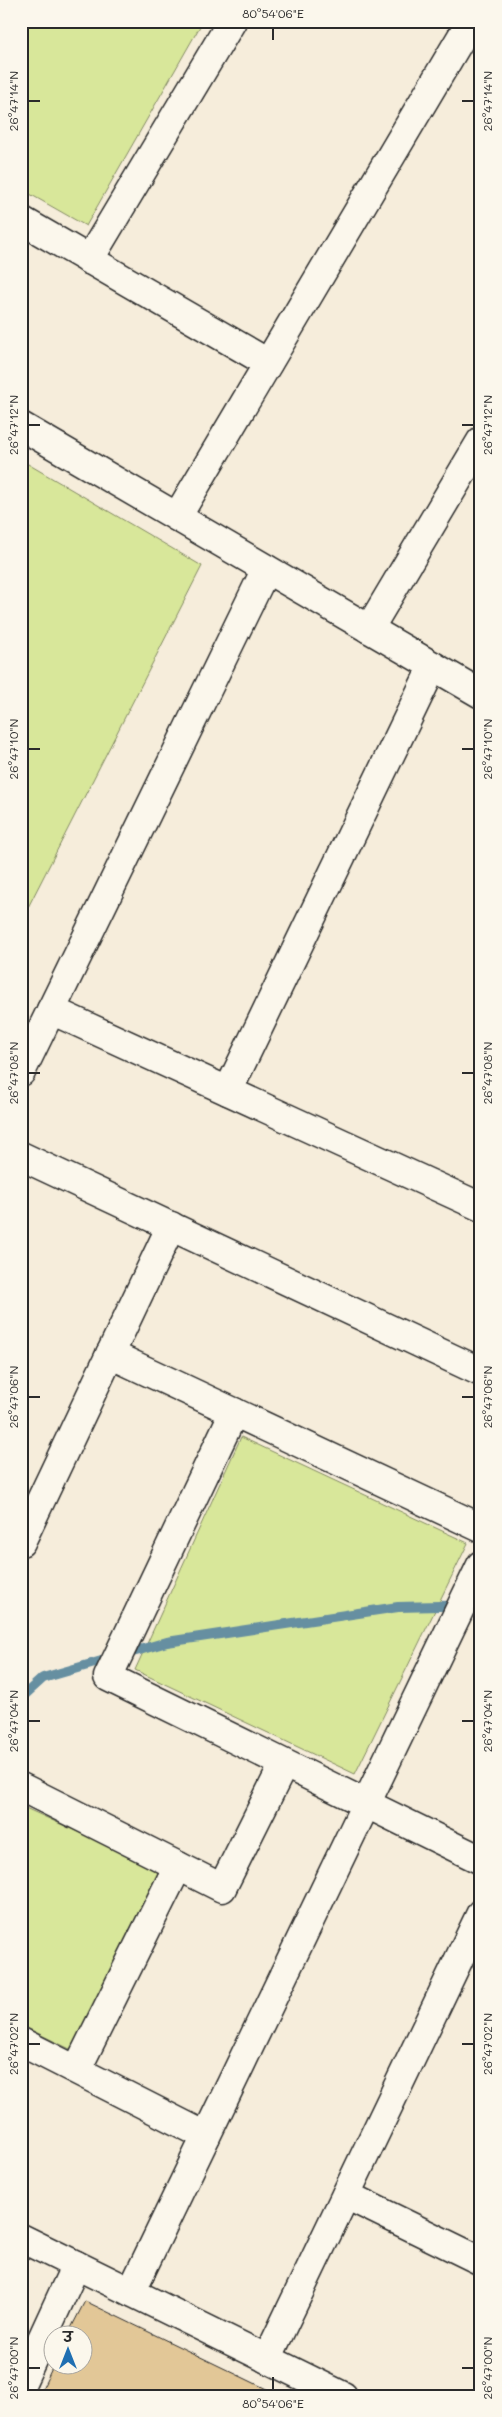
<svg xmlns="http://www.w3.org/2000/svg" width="502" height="2417" font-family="Mali,'Playpen Sans Deva',sans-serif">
	<rect width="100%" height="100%" fill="#f6eddb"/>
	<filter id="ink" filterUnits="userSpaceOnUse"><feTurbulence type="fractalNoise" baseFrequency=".02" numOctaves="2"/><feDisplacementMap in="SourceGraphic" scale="10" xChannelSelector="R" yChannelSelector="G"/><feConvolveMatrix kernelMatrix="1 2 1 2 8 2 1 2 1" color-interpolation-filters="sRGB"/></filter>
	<g filter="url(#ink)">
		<!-- green -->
		<g fill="#d8e79a" stroke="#828962">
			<path d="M21 21H203L86 226 21 189Z"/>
			<path d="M21 460 202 566 21 921Z"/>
			<path d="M241 1437 468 1543 355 1774 135 1670Z"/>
			<path d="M21 1806 166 1872 78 2053 21 2025Z"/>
		</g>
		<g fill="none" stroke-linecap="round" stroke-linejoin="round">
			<!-- stream -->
			<path stroke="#668fa1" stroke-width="10" d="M21 1698 43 1678 167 1642 398 1607 481 1605"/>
		</g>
		<!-- building -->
		<path fill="#e2c797" stroke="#2b2b2b" d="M85 2301 281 2396H39L54 2364H82V2334H68Z"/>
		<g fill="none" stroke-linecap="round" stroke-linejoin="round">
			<!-- street casing -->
			<g stroke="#2b2b2b" stroke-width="31">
				<g id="street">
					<path d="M21 220 268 363"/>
					<path d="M89 260 232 21"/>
					<path d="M21 426 481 694"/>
					<path d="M177 517 471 21"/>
					<path d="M369 629 481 441"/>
					<path d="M51 1010 481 1207"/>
					<path d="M21 1072 266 569"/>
					<path d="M228 1091 433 666"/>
					<path d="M21 1156 481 1372"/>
					<path d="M110 1354 481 1528"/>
					<path d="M234 1412 108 1677 481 1860"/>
					<path d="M21 1542 171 1226"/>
					<path d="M21 1787 222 1888 284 1764"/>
					<path d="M21 2042 206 2136"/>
					<path d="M77 2069 178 1866"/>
					<path d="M346 2195 481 2261"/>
					<path d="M21 2238 343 2396"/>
					<path d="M131 2292 481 1565"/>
					<path d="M267 2359 481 1913"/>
					<path d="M21 2384 76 2265"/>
				</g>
			</g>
			<!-- street -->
			<use href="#street" stroke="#fbf7ec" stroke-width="28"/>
		</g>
	</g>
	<!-- ticks -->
	<path fill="none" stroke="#2b2b2b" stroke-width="2" d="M273 28V40M28 101H40M462 101H474M28 425H40M462 425H474M28 749H40M462 749H474M28 1073H40M462 1073H474M28 1397H40M462 1397H474M28 1721H40M462 1721H474M28 2044H40M462 2044H474M28 2368H40M462 2368H474M273 2377V2390"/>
	<!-- margin -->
	<rect width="502" height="2417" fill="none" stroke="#fbf7ec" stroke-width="55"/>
	<!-- north arrow -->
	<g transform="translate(68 2350)"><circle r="24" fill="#fbf7ec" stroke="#a8a59f"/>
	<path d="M0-4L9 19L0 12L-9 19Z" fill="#1f6fb2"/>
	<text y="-8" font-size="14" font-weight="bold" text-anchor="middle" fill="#2b2b2b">उ</text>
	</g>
	<rect x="28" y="28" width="446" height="2362" fill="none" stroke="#2b2b2b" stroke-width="2"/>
	<g font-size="12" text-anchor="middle" fill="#2b2b2b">
		<text x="273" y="18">80°54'06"E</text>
		<text transform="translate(14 101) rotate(-90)" y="4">26°47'14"N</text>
		<text transform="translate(488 101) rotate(-90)" y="4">26°47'14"N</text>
		<text transform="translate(14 425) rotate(-90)" y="4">26°47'12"N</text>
		<text transform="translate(488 425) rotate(-90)" y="4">26°47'12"N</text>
		<text transform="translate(14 749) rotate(-90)" y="4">26°47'10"N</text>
		<text transform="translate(488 749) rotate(-90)" y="4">26°47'10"N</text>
		<text transform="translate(14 1073) rotate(-90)" y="4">26°47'08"N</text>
		<text transform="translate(488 1073) rotate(-90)" y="4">26°47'08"N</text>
		<text transform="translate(14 1397) rotate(-90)" y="4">26°47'06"N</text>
		<text transform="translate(488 1397) rotate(-90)" y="4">26°47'06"N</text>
		<text transform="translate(14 1721) rotate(-90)" y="4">26°47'04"N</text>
		<text transform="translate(488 1721) rotate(-90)" y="4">26°47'04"N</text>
		<text transform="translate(14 2044) rotate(-90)" y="4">26°47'02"N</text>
		<text transform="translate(488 2044) rotate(-90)" y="4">26°47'02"N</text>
		<text transform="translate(14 2368) rotate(-90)" y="4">26°47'00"N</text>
		<text transform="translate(488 2368) rotate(-90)" y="4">26°47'00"N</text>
		<text x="273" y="2408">80°54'06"E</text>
	</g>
</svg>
